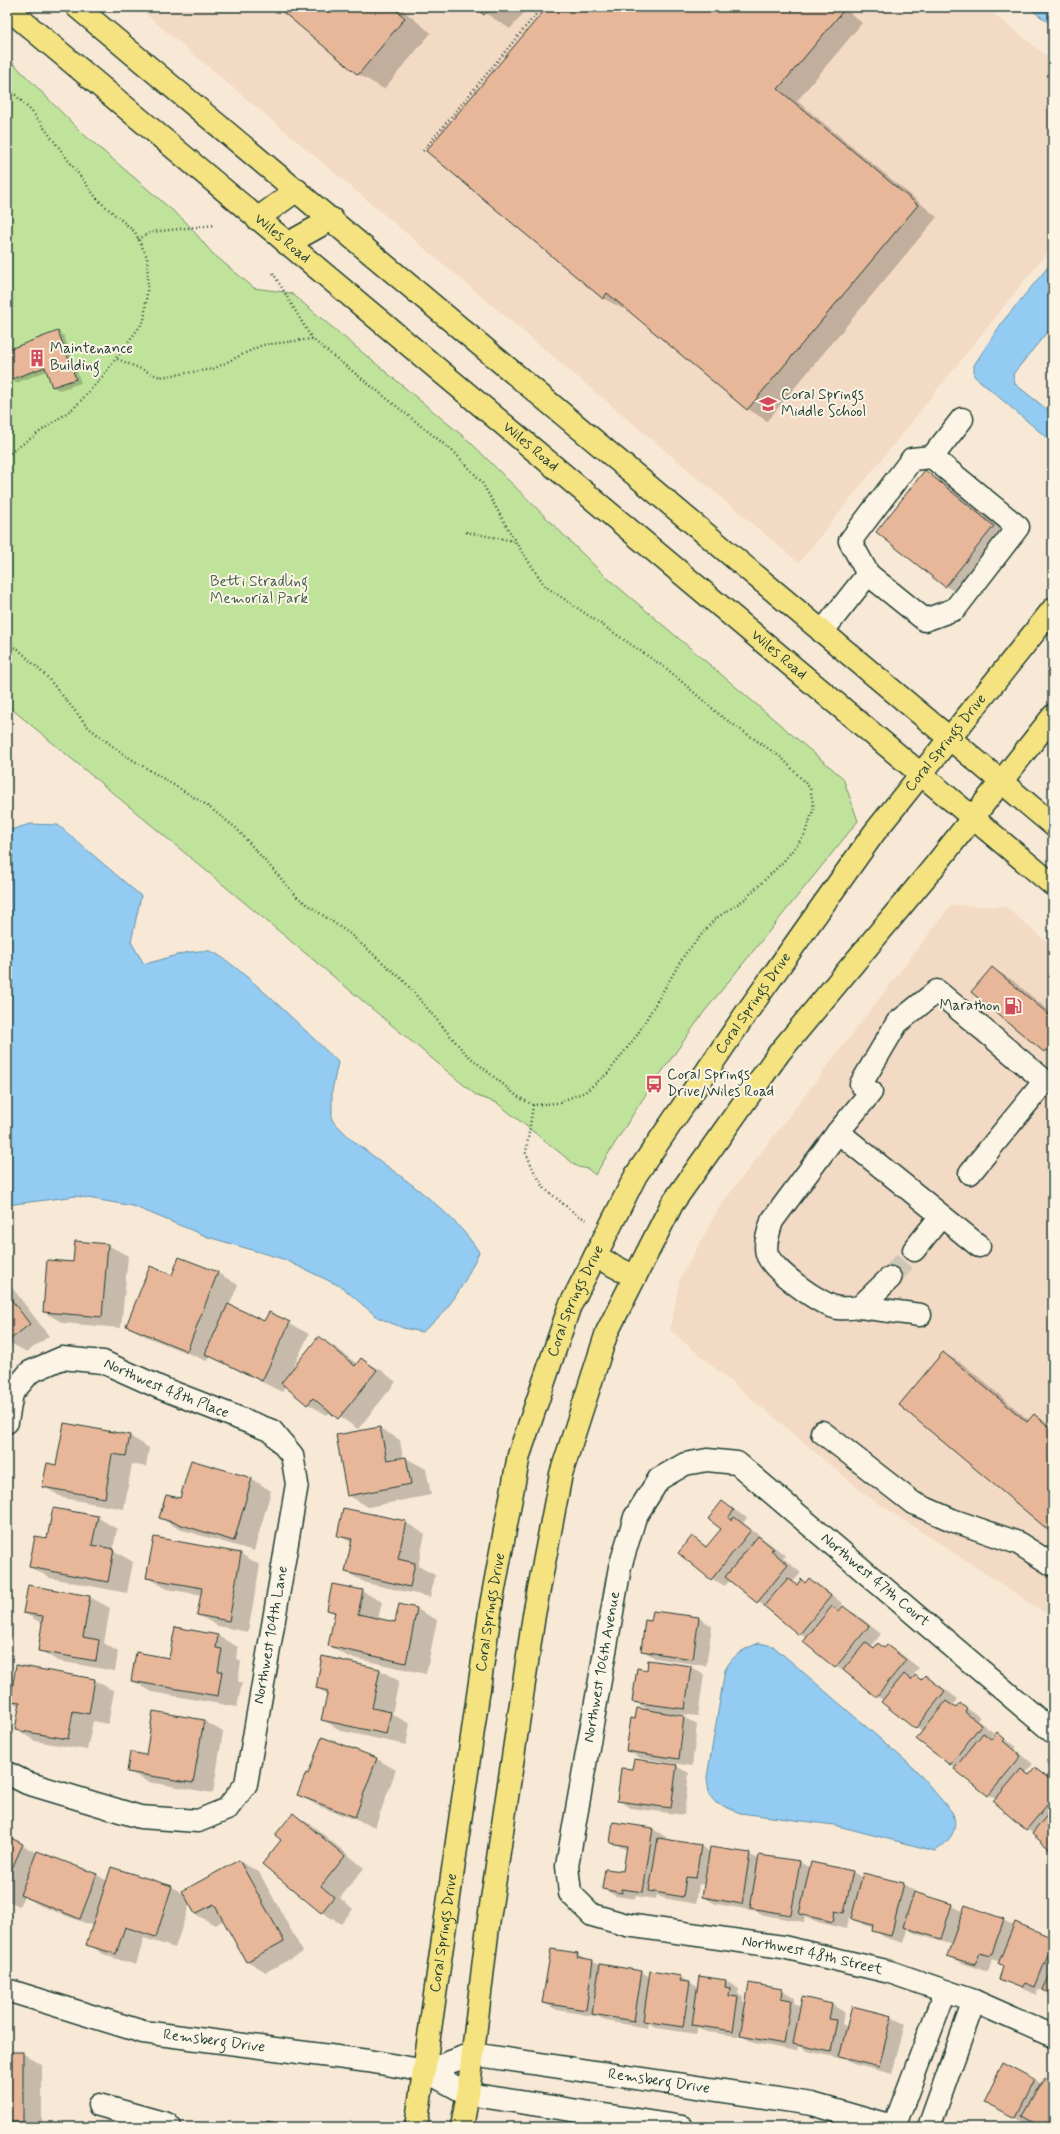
<svg xmlns="http://www.w3.org/2000/svg" width="1060" height="2134" font-family="Mynerve,sans-serif">
	<rect width="100%" height="100%" fill="#f8e9d6"/>
	<filter id="ink" filterUnits="userSpaceOnUse"><feTurbulence type="fractalNoise" baseFrequency=".025" numOctaves="2"/><feDisplacementMap in="SourceGraphic" scale="8" xChannelSelector="R" yChannelSelector="G"/><feConvolveMatrix kernelMatrix="1 2 1 2 8 2 1 2 1" color-interpolation-filters="sRGB"/></filter>
	<g filter="url(#ink)">
		<!-- built -->
		<g fill="#f3dac4">
			<path d="M137 7H985L1053 61V245L799 563Z"/>
			<path d="M951 905 1006 907 1053 947V1618L867 1496 670 1330 680 1279 720 1206Z"/>
		</g>
		<!-- green -->
		<path fill="#c0e39c" stroke="#709068" d="M7 57 82 133 186 222 212 253 254 288 291 293 470 442 604 575 843 778 858 821 704 1012 642 1100 595 1175 588 1169 578 1167 497 1103 477 1096 7 705Z"/>
		<!-- water -->
		<g fill="#93cbf2" stroke="#6592a6">
			<path d="M1028 7H1053V26Z"/>
			<path d="M1053 261V325L1013 374 1015 384 1053 414V443L974 376V365L1003 321Z"/>
			<path d="M30 824 58 825 141 896 131 942 144 964C165 960 187 949 209 951 228 953 319 1044 338 1062L332 1091V1120C341 1129 350 1139 361 1147 401 1177 451 1209 479 1252 464 1284 451 1310 422 1332L403 1328 377 1317 342 1287 283 1259 208 1237 133 1206 76 1196 7 1205V831Z"/>
			<path d="M759 1643 773 1646 915 1769 952 1812C960 1828 950 1842 935 1851L834 1825 740 1813 716 1803 709 1795 707 1777 725 1670C733 1655 743 1649 759 1643Z"/>
		</g>
		<!-- shadow -->
		<g fill="#0003">
			<path d="M278 7H399L431 33 384 89 358 74Z"/>
			<path d="M476 7H529L510 29Z"/>
			<path d="M548 7H843L862 23 797 101 937 217 767 421 748 409 625 307 623 309 603 298Z"/>
			<path d="M58 332 64 336 81 383 59 390 52 386 47 371 16 383 10 379 7 373V351Z"/>
			<path d="M925 472 951 486 1019 541 971 601 945 586Z"/>
			<path d="M992 968 1012 980 1053 1014V1056L972 992Z"/>
			<path d="M76 1242 108 1245 128 1256 121 1328 63 1323 44 1312 73 1264Z"/>
			<path d="M180 1258 218 1273 238 1285 229 1306 265 1323 269 1313 309 1334 293 1368 319 1338 338 1349 357 1364 361 1359 381 1370 396 1382 358 1429 331 1411 327 1415 308 1404 285 1386 282 1392 209 1356 207 1361 147 1337 127 1326 173 1276Z"/>
			<path d="M7 1281 49 1336 27 1352 12 1344 7 1348Z"/>
			<path d="M943 1353 963 1364 1030 1421 1035 1415 1053 1426V1533Z"/>
			<path d="M380 1428 400 1440 403 1458H406L426 1469 431 1495 368 1507 348 1495Z"/>
			<path d="M130 1436 149 1448 146 1467 132 1464 124 1509 63 1498 43 1486 57 1466Z"/>
			<path d="M192 1461 252 1479 271 1491 254 1551 179 1529 160 1518 180 1500Z"/>
			<path d="M722 1502 747 1518 743 1523 786 1556 783 1558 801 1573 793 1582 798 1585 801 1581 806 1584 809 1579 822 1587 843 1604 838 1610 840 1611 843 1607 856 1614 881 1634 871 1647 885 1649 887 1646 900 1653 919 1668 910 1679 913 1680 916 1676 922 1680 925 1676 938 1684 958 1699 953 1706 957 1708 960 1704 980 1717 977 1720 994 1733 990 1738 992 1739 997 1734 1017 1747 1015 1749 1033 1764 1026 1772 1030 1775 1035 1769 1053 1780V1850L994 1802 996 1800 950 1764 922 1732 884 1701 849 1674 836 1667 804 1642 807 1639 730 1580 725 1586 712 1579 692 1537 708 1547 722 1529Z"/>
			<path d="M97 1517 117 1529 113 1550 133 1562 127 1593 50 1578 30 1567 48 1539Z"/>
			<path d="M405 1522 425 1534 418 1566 435 1575 430 1597 366 1583 346 1572 352 1543 338 1535Z"/>
			<path d="M241 1554 260 1565 248 1632 218 1626 198 1615 202 1595 167 1589 147 1577Z"/>
			<path d="M29 1586 90 1597 110 1608 104 1643 118 1652 115 1671 58 1661 39 1650 43 1624 24 1613Z"/>
			<path d="M362 1591 382 1602 378 1619 396 1623 400 1605 417 1609 437 1620 426 1674 349 1657 329 1646 336 1614 328 1610Z"/>
			<path d="M654 1612 699 1618 712 1626 706 1666 655 1658 642 1650 652 1622Z"/>
			<path d="M176 1628 218 1636 238 1647 236 1658 241 1662 238 1681 242 1683 237 1707 152 1692 132 1680 170 1659Z"/>
			<path d="M691 1667 704 1675 698 1716 650 1711 633 1701 648 1671Z"/>
			<path d="M380 1670 399 1681 392 1714 410 1724 406 1745 342 1731 323 1720 328 1694 317 1688Z"/>
			<path d="M94 1680 114 1691 108 1724 93 1721 87 1750 35 1741 16 1729 20 1706 11 1701Z"/>
			<path d="M638 1709 684 1717 697 1725 692 1766 640 1758 627 1750 636 1720Z"/>
			<path d="M203 1720 223 1732 213 1793 148 1782 128 1771 147 1756Z"/>
			<path d="M377 1759 396 1770 375 1827 318 1806 299 1795Z"/>
			<path d="M676 1766 689 1773 684 1815 631 1808 618 1800 633 1770Z"/>
			<path d="M293 1814 313 1826 364 1868 340 1898 353 1909 341 1924 321 1912 283 1839Z"/>
			<path d="M653 1829 666 1837 665 1840 701 1846 710 1852 749 1854 759 1860 800 1862 810 1868 853 1872 863 1878 864 1874 904 1884 917 1892 916 1894 951 1905 964 1912 1003 1920 1014 1926 1053 1939V1995L1038 1989 1036 1995 1000 1978 1004 1967 1000 1962 993 1959 988 1972 961 1963 948 1955 952 1945 917 1934 907 1929 904 1943 886 1938 873 1930V1928L848 1918 846 1929 813 1921 805 1917 804 1922 764 1915 756 1911 716 1904 703 1897 705 1885 699 1884 696 1904 663 1898 657 1895 656 1899 635 1896V1899L616 1896 603 1889 624 1872 627 1850 611 1842Z"/>
			<path d="M7 1837 37 1853 97 1875 107 1881 172 1887 185 1895 239 1861 259 1872 303 1952 266 1972 247 1961 224 1920 215 1925 195 1914 190 1903 175 1948 144 1938 136 1965 107 1956 87 1944 93 1926 41 1906 24 1896 19 1906 7 1900Z"/>
			<path d="M577 1954 600 1965 642 1972 650 1977H680L699 1988 726 1981 739 1989 738 1994 743 1996V2001L747 2003 782 1990 795 1998 794 2003 801 2007 831 2004 844 2012 842 2024 847 2027 891 2017 905 2024 892 2074 853 2064 844 2059 807 2051 798 2046 797 2051 754 2043 744 2037 707 2032 698 2027 696 2034 657 2028 648 2023 647 2028 606 2021 599 2017 557 2010 544 2003Z"/>
			<path d="M7 2053H22L42 2065V2127H7Z"/>
			<path d="M1004 2065 1042 2084 1053 2083V2127H1044L1032 2120 1029 2125 986 2102Z"/>
		</g>
		<!-- building -->
		<g fill="#e8b79a" stroke="#1f3d34">
			<path d="M277 7H392L405 18 358 75Z"/>
			<path d="M474 7H491L484 15Z"/>
			<path d="M547 7H839L843 11 778 89 918 205 747 410 607 293 603 299 426 151Z"/>
			<path d="M58 331 76 379 52 387 45 367 9 380 7 375V350Z"/>
			<path d="M925 470 994 526 945 587 876 532Z"/>
			<path d="M992 967 1053 1018V1042L1044 1052 971 992Z"/>
			<path d="M75 1241 108 1244 102 1317 43 1312 47 1260 73 1262Z"/>
			<path d="M179 1257 218 1272 187 1351 126 1326 150 1266 172 1275Z"/>
			<path d="M7 1294 30 1324 7 1342Z"/>
			<path d="M228 1304 264 1321 269 1312 290 1322 262 1381 205 1354Z"/>
			<path d="M319 1336 355 1366 361 1358 377 1370 338 1419 313 1398 307 1405 281 1383Z"/>
			<path d="M943 1352 1027 1422 1034 1414 1053 1430V1534L899 1405Z"/>
			<path d="M64 1423 130 1435 126 1456 112 1454 105 1498 42 1487 47 1463 56 1465Z"/>
			<path d="M380 1427 387 1460 406 1457 411 1484 347 1496 336 1435Z"/>
			<path d="M191 1460 252 1478 234 1541 159 1518 166 1495 180 1498Z"/>
			<path d="M722 1501 734 1510 728 1518 731 1520 734 1517 751 1530 711 1580 678 1553 692 1536 706 1547 721 1529 708 1519Z"/>
			<path d="M53 1508 98 1516 92 1545 114 1549 108 1582 29 1567 35 1536 47 1538Z"/>
			<path d="M343 1508 406 1521 398 1559 415 1563 410 1587 345 1572 352 1539 337 1536Z"/>
			<path d="M758 1536 774 1549 771 1550 788 1565 757 1603 725 1577Z"/>
			<path d="M154 1537 241 1553 229 1621 197 1615 202 1588 146 1578Z"/>
			<path d="M788 1578 797 1585 801 1579 805 1583 809 1578 831 1596 799 1635 764 1606Z"/>
			<path d="M332 1584 363 1590 358 1614 395 1622 399 1604 417 1608 406 1663 328 1646 335 1612 327 1610Z"/>
			<path d="M28 1585 90 1596 83 1637 99 1640 96 1661 38 1651 43 1616 23 1613Z"/>
			<path d="M832 1606 839 1611 843 1606 869 1626 835 1668 803 1642Z"/>
			<path d="M653 1611 699 1617 693 1659 641 1651 645 1620 651 1621Z"/>
			<path d="M175 1627 218 1635 216 1648 222 1649 218 1671H222L218 1696 131 1681 136 1652 169 1658Z"/>
			<path d="M866 1642 874 1648 878 1643 884 1648 887 1645 906 1660 876 1697 843 1670Z"/>
			<path d="M322 1656 380 1669 372 1708 391 1712 386 1734 321 1720 328 1691 316 1688Z"/>
			<path d="M648 1660 691 1666 685 1709 632 1702 637 1668 647 1670Z"/>
			<path d="M16 1665 95 1679 89 1714 73 1711 68 1739 15 1730 20 1702 10 1701Z"/>
			<path d="M904 1674 911 1680 915 1675 921 1680 925 1675 945 1691 915 1729 881 1702Z"/>
			<path d="M946 1701 956 1708 960 1703 967 1709 965 1712 981 1725 950 1765 916 1739Z"/>
			<path d="M637 1708 684 1716 679 1759 626 1751 631 1718 635 1719Z"/>
			<path d="M153 1711 204 1720 193 1783 127 1772 130 1752 146 1755Z"/>
			<path d="M997 1732 1005 1739 1003 1741 1021 1756 988 1796 954 1769 983 1733 991 1739Z"/>
			<path d="M322 1737 377 1758 355 1817 297 1795 306 1773 308 1774Z"/>
			<path d="M634 1759 677 1765 671 1808 617 1801 621 1768 632 1769Z"/>
			<path d="M1035 1768 1053 1782V1798L1026 1830 993 1802 1021 1769 1029 1775Z"/>
			<path d="M1053 1808V1852L1032 1834Z"/>
			<path d="M293 1813 345 1856 321 1886 334 1897 321 1913 262 1864 281 1840 275 1835Z"/>
			<path d="M613 1822 653 1828 643 1892 622 1889V1893L602 1889 605 1869 623 1871 627 1846 610 1843Z"/>
			<path d="M7 1836 23 1844 7 1879Z"/>
			<path d="M658 1838 701 1845 696 1878 686 1877 683 1897 649 1891Z"/>
			<path d="M710 1847 750 1853 742 1904 702 1897Z"/>
			<path d="M37 1851 97 1874 80 1919 20 1895Z"/>
			<path d="M759 1855 800 1861 791 1915 750 1908Z"/>
			<path d="M239 1860 284 1941 246 1962 214 1904 195 1914 182 1891Z"/>
			<path d="M811 1862 853 1871 844 1913 835 1911 833 1922 799 1914Z"/>
			<path d="M111 1867 172 1886 156 1937 125 1927 116 1954 86 1945Z"/>
			<path d="M863 1873 904 1883 891 1936 872 1931 873 1925 851 1919Z"/>
			<path d="M914 1892 952 1904 941 1939 903 1927Z"/>
			<path d="M965 1905 1004 1919 991 1956 980 1953 975 1965 947 1956Z"/>
			<path d="M1015 1922 1053 1938V1942L1035 1987 1025 1983 1022 1988 999 1979 1003 1967 998 1964Z"/>
			<path d="M551 1949 578 1953 577 1957 593 1960 586 2010 542 2003Z"/>
			<path d="M600 1964 642 1971 634 2021 592 2014Z"/>
			<path d="M1053 1968V1995L1043 1990Z"/>
			<path d="M650 1971 681 1976 680 1981 690 1982 683 2027 643 2021Z"/>
			<path d="M699 1976 726 1980 725 1987 730 1988 729 1996 738 1997 733 2031 692 2025Z"/>
			<path d="M749 1983 782 1989 781 1998 791 2000 784 2044 740 2036Z"/>
			<path d="M802 1997 832 2004 829 2019 837 2020 831 2052 793 2044Z"/>
			<path d="M852 2006 892 2016 879 2067 839 2057Z"/>
			<rect x="7" y="2052" width="16" height="70"/>
			<path d="M1003 2063 1035 2080 1016 2118 984 2102Z"/>
			<path d="M1045 2077 1053 2082V2127H1042L1022 2116Z"/>
			<path d="M267 2121 298 2127H266Z"/>
		</g>
		<g fill="none" stroke-linecap="round" stroke-linejoin="round">
			<!-- minor-tunnel -->
			<path stroke="#cdc7b6" stroke-width="22" stroke-dasharray="22 11" stroke-linecap="butt" d="M890 1278 914 1250"/>
			<!-- minor casing -->
			<g stroke="#1f3d34" stroke-width="25">
				<g id="minor">
					<path d="M868 574 850 541 912 459 932 457"/>
					<path d="M822 632 868 574 925 620 955 609 1018 527 932 457 962 419"/>
					<path d="M861 1084 897 1023 937 991 1045 1081 970 1173"/>
					<path d="M871 1092 838 1132 979 1246"/>
					<path d="M838 1132 772 1221C769 1231 764 1244 767 1254 772 1270 822 1306 838 1308 845 1309 853 1308 860 1307L890 1278"/>
					<path d="M914 1250 941 1216"/>
					<path d="M860 1307 920 1315"/>
					<path id="s1" d="M7 1422 12 1393 30 1372 62 1358 103 1362 161 1388 272 1431 292 1455 297 1484 246 1784 227 1809 198 1821 140 1817 27 1783 7 1773"/>
					<path d="M822 1432 913 1503 952 1520 1018 1543 1053 1565"/>
					<path id="s2" d="M1053 1732 737 1463 707 1460 685 1464 659 1479 635 1517 620 1567 567 1866 570 1893 592 1915 627 1925 783 1947 890 1972 974 2001 1053 2036"/>
					<path id="s3" d="M7 1990 143 2032 368 2061 426 2071 468 2094 682 2127"/>
					<path id="s4" d="M426 2071 472 2054 812 2104 893 2127"/>
					<path d="M99 2105 167 2124 170 2127"/>
					<path d="M894 2127 945 1992"/>
					<path d="M929 2127 974 2001"/>
				</g>
			</g>
			<!-- major casing -->
			<g stroke="#1f3d34" stroke-width="25">
				<g id="major">
					<path d="M77 7 1053 825"/>
					<path id="s5" d="M7 8 1053 885"/>
					<path d="M257 219 297 190"/>
					<path d="M287 244 332 219"/>
					<path d="M595 1256 635 1277"/>
					<path id="s6" d="M416 2127 491 1605 519 1455 569 1308 636 1175 747 1012 874 833 1053 609"/>
					<path d="M462 2127 468 2094 488 1926 534 1615 561 1474 607 1332 672 1204 779 1053 933 868 1053 716"/>
				</g>
			</g>
			<!-- path -->
			<g stroke="#1f3d34" stroke-width="2.5" stroke-dasharray="1 3" stroke-linecap="butt">
				<path d="M7 86 33 113 98 200 135 232 147 257 148 282 144 321 102 377 75 407 7 455"/>
				<path d="M423 151 542 7"/>
				<path d="M138 239 152 232 214 225"/>
				<path d="M273 273 312 339"/>
				<path d="M466 532 514 541"/>
				<path d="M7 644 18 649 48 678 89 728 123 754 205 804 236 828 298 898 350 934 404 981 465 1053 517 1096 533 1105 557 1103 585 1092 608 1073 637 1035 685 954 715 919 745 899 783 862 804 836 814 808 810 788 782 758 721 716 667 669 545 586 515 541 481 481 454 452 312 339 262 345 213 369 160 377 115 358"/>
				<path d="M533 1105 526 1153 534 1171 545 1189 577 1215 589 1221"/>
			</g>
			<!-- minor -->
			<use href="#minor" stroke="#fcf5e5" stroke-width="22"/>
			<!-- major -->
			<use href="#major" stroke="#f5e382" stroke-width="22"/>
		</g>
	</g>
	<!-- icons -->
	<defs>
		<g id="building-bare" transform="scale(1.38)"><path d="M-4-6H4V6H1V3H-1V6H-4ZM-2.5-4.3h1.7v1.8h-1.7ZM.8-4.3h1.7v1.8H.8ZM-2.5-1h1.7V.8h-1.7ZM.8-1h1.7V.8H.8Z" fill="#d1495b" stroke="#fcf5e5" stroke-width="2.5" paint-order="stroke"/></g>
		<g id="school-bare" transform="scale(1.38)"><path d="M0-5L7-2L0 1L-7-2ZM-4 1L0 2.5L4 1V4Q0 6-4 4Z" fill="#d1495b" stroke="#fcf5e5" stroke-width="2.5" paint-order="stroke"/></g>
		<g id="fuel-bare" transform="scale(1.38)"><path d="M-5.5-6h7V0h2V4h1.3V-2.5L3-4.5l.8-.8L6-3V5H2.5V1h-1V6h-7ZM-4.2-4.7v3.2H.2V-4.7Z" fill="#d1495b" stroke="#fcf5e5" stroke-width="2.5" paint-order="stroke"/></g>
		<g id="bus-bare" transform="scale(1.38)"><path d="M-5-6H5V4H4V6H2V4H-2V6H-4V4H-5ZM-3.5-4V0h7V-4ZM-3.5 1.2v1.5H-2V1.2ZM2 1.2v1.5H3.5V1.2Z" fill="#d1495b" stroke="#fcf5e5" stroke-width="2.5" paint-order="stroke"/></g>
	</defs>
	<g fill-rule="evenodd">
		<use href="#building-bare" x="37" y="358"/>
		<use href="#school-bare" x="768" y="404"/>
		<use href="#fuel-bare" x="1013" y="1006"/>
		<use href="#bus-bare" x="654" y="1084"/>
	</g>
	<g text-anchor="middle" dominant-baseline="central" stroke-width="4" stroke-linejoin="round" paint-order="stroke">
		<!-- street labels -->
		<g font-size="15" fill="#1f3d34" stroke="#fcf5e5">
			<text stroke="none"><textPath href="#s5" startOffset="359">Wiles Road</textPath></text>
			<text stroke="none"><textPath href="#s5" startOffset="683">Wiles Road</textPath></text>
			<text stroke="none"><textPath href="#s5" startOffset="1007">Wiles Road</textPath></text>
			<text stroke="none"><textPath href="#s6" startOffset="1516">Coral Springs Drive</textPath></text>
			<text stroke="none"><textPath href="#s6" startOffset="1192">Coral Springs Drive</textPath></text>
			<text stroke="none"><textPath href="#s6" startOffset="844">Coral Springs Drive</textPath></text>
			<text stroke="none"><textPath href="#s1" startOffset="202">Northwest 48th Place</textPath></text>
			<text transform="translate(875 1580) rotate(40)">Northwest 47th Court</text>
			<text stroke="none"><textPath href="#s6" startOffset="520">Coral Springs Drive</textPath></text>
			<text transform="translate(271 1635) rotate(-80)">Northwest 104th Lane</text>
			<text transform="translate(602 1667) rotate(-80)">Northwest 106th Avenue</text>
			<text stroke="none"><textPath href="#s6" startOffset="196">Coral Springs Drive</textPath></text>
			<text stroke="none"><textPath href="#s2" startOffset="1181">Northwest 48th Street</textPath></text>
			<text stroke="none"><textPath href="#s3" startOffset="214">Remsberg Drive</textPath></text>
			<text stroke="none"><textPath href="#s4" startOffset="238">Remsberg Drive</textPath></text>
		</g>
		<!-- poi labels -->
		<g font-size="15" fill="#1f3d34" stroke="#fcf5e5" text-anchor="start">
			<text x="50" y="349">Maintenance<tspan x="50" dy="17">Building</tspan></text>
			<text x="781" y="395">Coral Springs<tspan x="781" dy="17">Middle School</tspan></text>
			<text x="1000" y="1006" text-anchor="end">Marathon</text>
			<text x="667" y="1075">Coral Springs<tspan x="667" dy="17">Drive/Wiles Road</tspan></text>
		</g>
		<!-- park labels -->
		<g font-size="15" fill="#3f5e49" stroke="#fcf5e5">
			<text x="259" y="582">Betti Stradling<tspan x="259" dy="17">Memorial Park</tspan></text>
		</g>
	</g>
	<!-- margin -->
	<rect width="1060" height="2134" fill="none" stroke="#fcf5e5" stroke-width="24"/>
	<rect x="12" y="12" width="1036" height="2110" fill="none" stroke="#1f3d34" stroke-width="1.5" filter="url(#ink)"/>
</svg>
